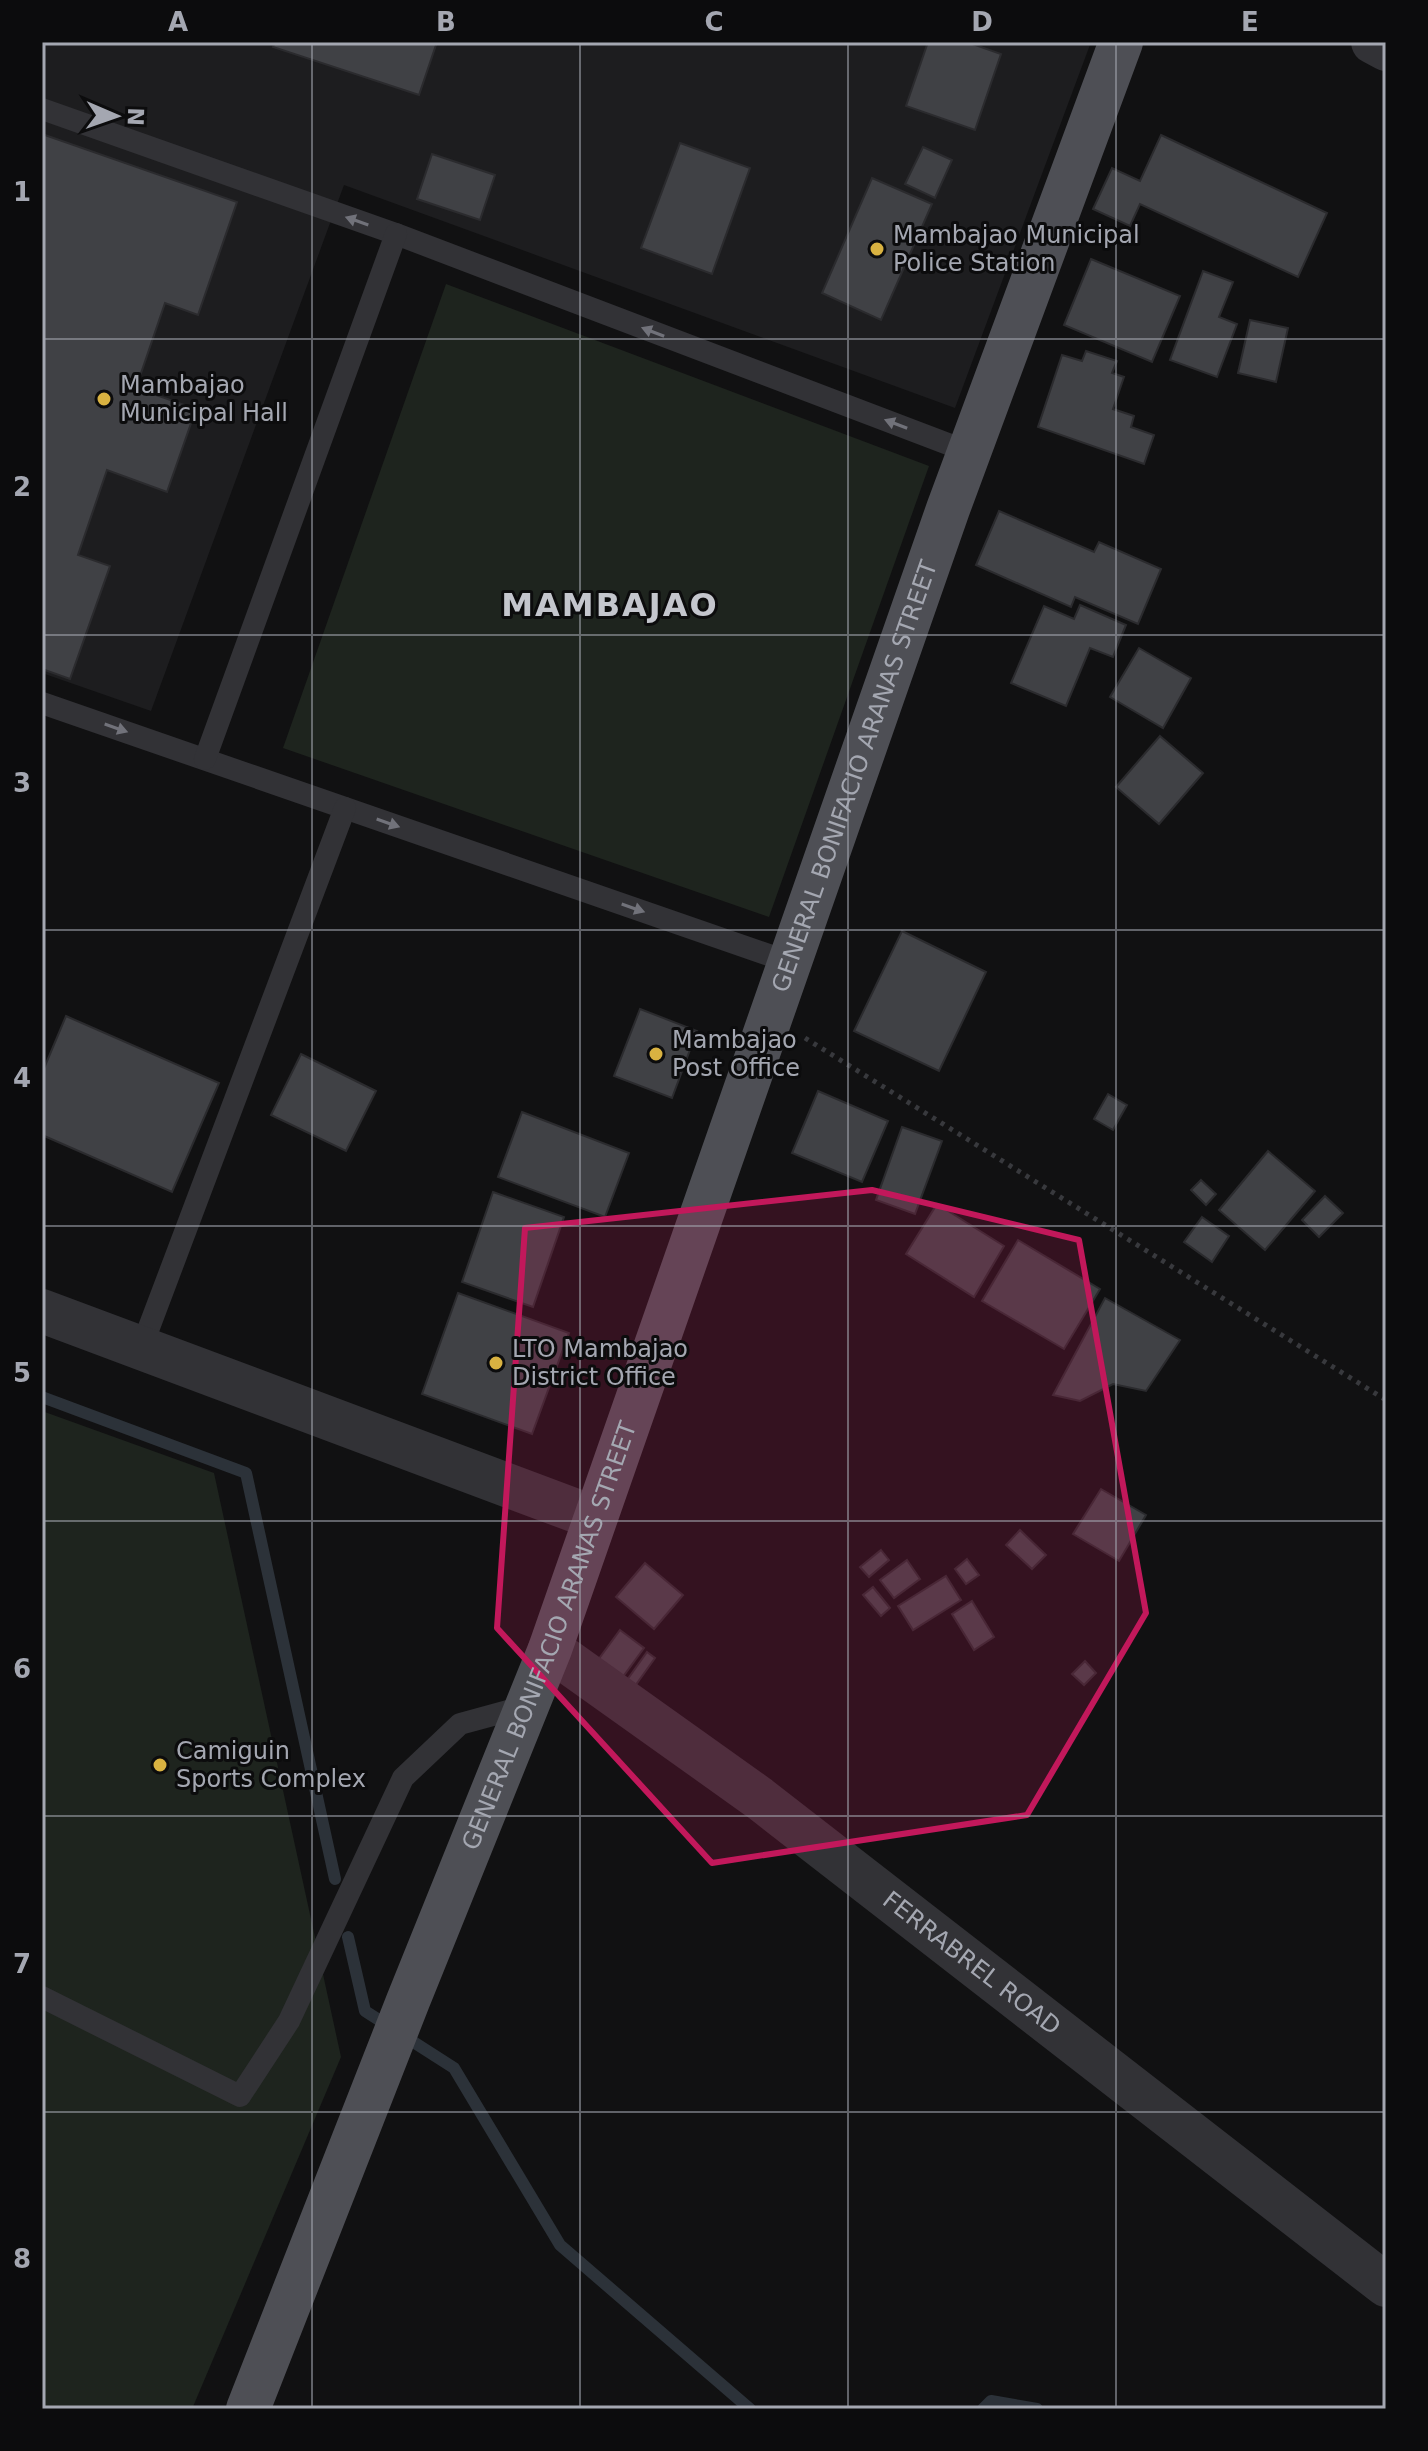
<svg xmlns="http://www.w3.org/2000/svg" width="1428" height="2451" font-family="'DejaVu Sans',sans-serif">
	<rect width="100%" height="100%" fill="#111112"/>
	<!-- built -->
	<path fill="#1d1d1f" d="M42 42H1091L955 408 344 185 151 711 42 673Z"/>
	<!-- green -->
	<g fill="#1e241e">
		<path d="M446 284 929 466 769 917 283 748Z"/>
		<path d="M42 1411 214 1473 341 2057 192 2409H42Z"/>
	</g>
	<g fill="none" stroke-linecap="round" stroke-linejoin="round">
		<!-- stream -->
		<g stroke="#2c3239" stroke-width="12">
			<path d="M42 1397 246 1473 335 1879"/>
			<path d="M348 1937 365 2011 454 2068 560 2245 750 2409"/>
			<path d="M983 2409 991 2401 1037 2409"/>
		</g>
	</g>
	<!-- building -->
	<g fill="#404145" stroke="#2b2b2e" stroke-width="2">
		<path d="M275 42H437L419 95 273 47Z"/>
		<path d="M928 42H967L1001 54 975 130 906 106Z"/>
		<path d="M42 134 237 202 198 315 165 303 136 388 196 409 167 492 107 470 78 555 110 566 70 679 42 669Z"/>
		<path d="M1161 135 1327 213 1298 277 1140 204 1130 226 1093 209 1112 168 1140 181Z"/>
		<path d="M680 143 750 168 712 274 641 248Z"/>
		<path d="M923 147 952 160 935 198 905 184Z"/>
		<path d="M432 154 495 175 480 220 417 199Z"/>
		<path d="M872 178 932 204 881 320 822 293Z"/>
		<path d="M1091 259 1180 296 1152 362 1064 325Z"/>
		<path d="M1203 271 1233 282 1219 317 1237 324 1217 377 1170 360Z"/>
		<path d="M1250 320 1288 328 1276 382 1238 373Z"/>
		<path d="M1086 351 1117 361 1112 373 1124 377 1113 409 1134 416 1131 427 1154 435 1144 464 1038 427 1062 355 1082 361Z"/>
		<path d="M999 511 1094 552 1099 542 1161 569 1138 624 1075 597 1071 607 976 565Z"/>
		<path d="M1080 605 1126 625 1113 657 1090 648 1066 706 1011 683 1044 606 1074 619Z"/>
		<path d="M1139 648 1191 678 1163 728 1110 697Z"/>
		<path d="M1160 736 1203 773 1159 824 1116 787Z"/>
		<path d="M902 931 986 972 939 1071 854 1031Z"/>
		<path d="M640 1009 697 1031 672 1098 614 1076Z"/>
		<path d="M66 1016 219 1083 172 1192 42 1135V1073Z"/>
		<path d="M301 1054 376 1091 346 1151 271 1115Z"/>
		<path d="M818 1091 888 1121 862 1182 792 1153Z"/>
		<path d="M1108 1094 1127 1105 1113 1130 1094 1119Z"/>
		<path d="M522 1112 629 1153 605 1217 498 1177Z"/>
		<path d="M902 1127 942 1141 915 1214 876 1200Z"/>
		<path d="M1268 1151 1315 1191 1265 1250 1219 1210Z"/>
		<path d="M1201 1180 1216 1194 1206 1205 1191 1190Z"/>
		<path d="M493 1192 564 1217 533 1307 462 1282Z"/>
		<path d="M1325 1196 1343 1213 1319 1237 1302 1220Z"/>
		<path d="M937 1204 1004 1246 974 1297 906 1254Z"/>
		<path d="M1202 1217 1229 1236 1212 1262 1184 1242Z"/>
		<path d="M1018 1240 1100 1289 1064 1349 982 1301Z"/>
		<path d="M458 1293 569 1333 532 1434 422 1394Z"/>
		<path d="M1105 1298 1180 1340 1146 1391 1113 1384 1080 1401 1053 1395Z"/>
		<path d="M1101 1489 1146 1515 1119 1561 1073 1534Z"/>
		<path d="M1020 1530 1046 1555 1032 1569 1006 1545Z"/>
		<path d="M881 1550 889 1560 869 1577 860 1567Z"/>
		<path d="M967 1559 979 1575 966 1584 955 1569Z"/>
		<path d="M907 1560 920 1579 894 1598 880 1580Z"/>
		<path d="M645 1563 683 1595 654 1629 616 1597Z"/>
		<path d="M946 1576 961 1600 913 1630 898 1606Z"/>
		<path d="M873 1587 890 1608 881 1616 863 1595Z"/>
		<path d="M972 1601 994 1637 974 1650 952 1614Z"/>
		<path d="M620 1630 644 1648 622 1678 598 1660Z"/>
		<path d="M647 1652 655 1658 635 1686 627 1680Z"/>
		<path d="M1085 1661 1096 1673 1084 1685 1072 1674Z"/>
	</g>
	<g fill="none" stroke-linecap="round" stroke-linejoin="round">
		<!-- path -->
		<path stroke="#38393d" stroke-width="5" stroke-dasharray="4 6" stroke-linecap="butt" d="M805 1038 1386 1400"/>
		<!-- service -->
		<g stroke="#323236" stroke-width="22">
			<path d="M42 109 396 234 969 452"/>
			<path d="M42 703 789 962"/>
			<path d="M205 759 396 234"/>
			<path d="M142 1346 345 808"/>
			<path d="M42 1997 240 2096 289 2021 403 1778 460 1724 526 1706"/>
		</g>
		<!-- minor -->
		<g stroke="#323236" stroke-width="44">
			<path d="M1373 42 1386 49"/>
			<path d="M42 1311 595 1518"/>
			<path id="s1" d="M550 1649 759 1798 1386 2285"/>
		</g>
		<!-- primary -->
		<path stroke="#4e4f55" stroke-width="44" id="s2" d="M248 2409 408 2001 550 1649 948 509 1121 42"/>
	</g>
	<!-- one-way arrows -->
	<defs><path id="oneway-solid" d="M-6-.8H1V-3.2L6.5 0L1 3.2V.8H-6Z" transform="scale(2)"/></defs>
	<g fill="#71727a">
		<use href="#oneway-solid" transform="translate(357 221) rotate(-161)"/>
		<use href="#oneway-solid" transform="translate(653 332) rotate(-159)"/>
		<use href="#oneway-solid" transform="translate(896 424) rotate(-159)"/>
		<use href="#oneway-solid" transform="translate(116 728) rotate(19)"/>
		<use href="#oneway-solid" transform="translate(388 823) rotate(19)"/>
		<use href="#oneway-solid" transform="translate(633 908) rotate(19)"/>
	</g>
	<!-- marked area -->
	<path fill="#c2185b" fill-opacity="0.2" stroke="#c2185b" stroke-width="6" stroke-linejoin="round" d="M872 1190 1079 1240 1146 1613 1027 1815 712 1863 497 1628 525 1228Z"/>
	<!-- grid -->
	<path fill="none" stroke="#a4a7b1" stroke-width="2" stroke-opacity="0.55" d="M312 42V2409M580 42V2409M848 42V2409M1116 42V2409M42 339H1386M42 635H1386M42 930H1386M42 1226H1386M42 1521H1386M42 1816H1386M42 2112H1386"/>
	<!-- markers -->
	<g fill="#d9b241" stroke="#0c0c0d" stroke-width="3">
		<circle cx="877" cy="249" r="8"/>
		<circle cx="104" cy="399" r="8"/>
		<circle cx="656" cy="1054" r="8"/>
		<circle cx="496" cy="1363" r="8"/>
		<circle cx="160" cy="1765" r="8"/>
	</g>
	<g text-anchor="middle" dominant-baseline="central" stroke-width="6" stroke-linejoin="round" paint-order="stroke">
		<!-- poi labels -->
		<g font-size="24" fill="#a4a7b1" stroke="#0c0c0d" text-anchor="start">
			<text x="893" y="235">Mambajao Municipal<tspan x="893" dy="28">Police Station</tspan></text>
			<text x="120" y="385">Mambajao<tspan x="120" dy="28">Municipal Hall</tspan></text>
			<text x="672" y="1040">Mambajao<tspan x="672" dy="28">Post Office</tspan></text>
			<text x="512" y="1349">LTO Mambajao<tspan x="512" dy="28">District Office</tspan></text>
			<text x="176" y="1751">Camiguin<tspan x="176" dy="28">Sports Complex</tspan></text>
		</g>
		<!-- street labels -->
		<g font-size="24" fill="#a4a7b1" stroke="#0c0c0d">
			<text stroke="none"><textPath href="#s2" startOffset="1742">GENERAL BONIFACIO ARANAS STREET</textPath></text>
			<text stroke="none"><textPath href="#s2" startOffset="830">GENERAL BONIFACIO ARANAS STREET</textPath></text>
			<text stroke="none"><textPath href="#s1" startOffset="526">FERRABREL ROAD</textPath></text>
		</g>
		<!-- district labels -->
		<g font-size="32" font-weight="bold" letter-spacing="2" fill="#c4c6cd" stroke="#0c0c0d">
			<text x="610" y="605">MAMBAJAO</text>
		</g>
	</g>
	<!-- border -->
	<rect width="1428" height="2451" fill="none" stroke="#0c0c0d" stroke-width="88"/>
	<!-- north arrow -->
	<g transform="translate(116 116) rotate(92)" stroke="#0c0c0d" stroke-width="6" paint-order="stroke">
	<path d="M0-6L14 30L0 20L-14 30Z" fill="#a4a7b1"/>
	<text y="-12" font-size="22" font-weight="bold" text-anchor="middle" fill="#a4a7b1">N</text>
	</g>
	<rect x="44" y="44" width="1340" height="2363" fill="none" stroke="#a4a7b1" stroke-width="3"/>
	<g font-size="26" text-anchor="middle" font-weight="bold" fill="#a4a7b1">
		<text x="178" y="31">A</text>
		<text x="446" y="31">B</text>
		<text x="714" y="31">C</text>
		<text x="982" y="31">D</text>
		<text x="1250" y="31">E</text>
		<text x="22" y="201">1</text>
		<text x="22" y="496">2</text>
		<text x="22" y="792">3</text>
		<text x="22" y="1087">4</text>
		<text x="22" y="1382">5</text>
		<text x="22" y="1678">6</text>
		<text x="22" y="1973">7</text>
		<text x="22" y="2268">8</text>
	</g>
</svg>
